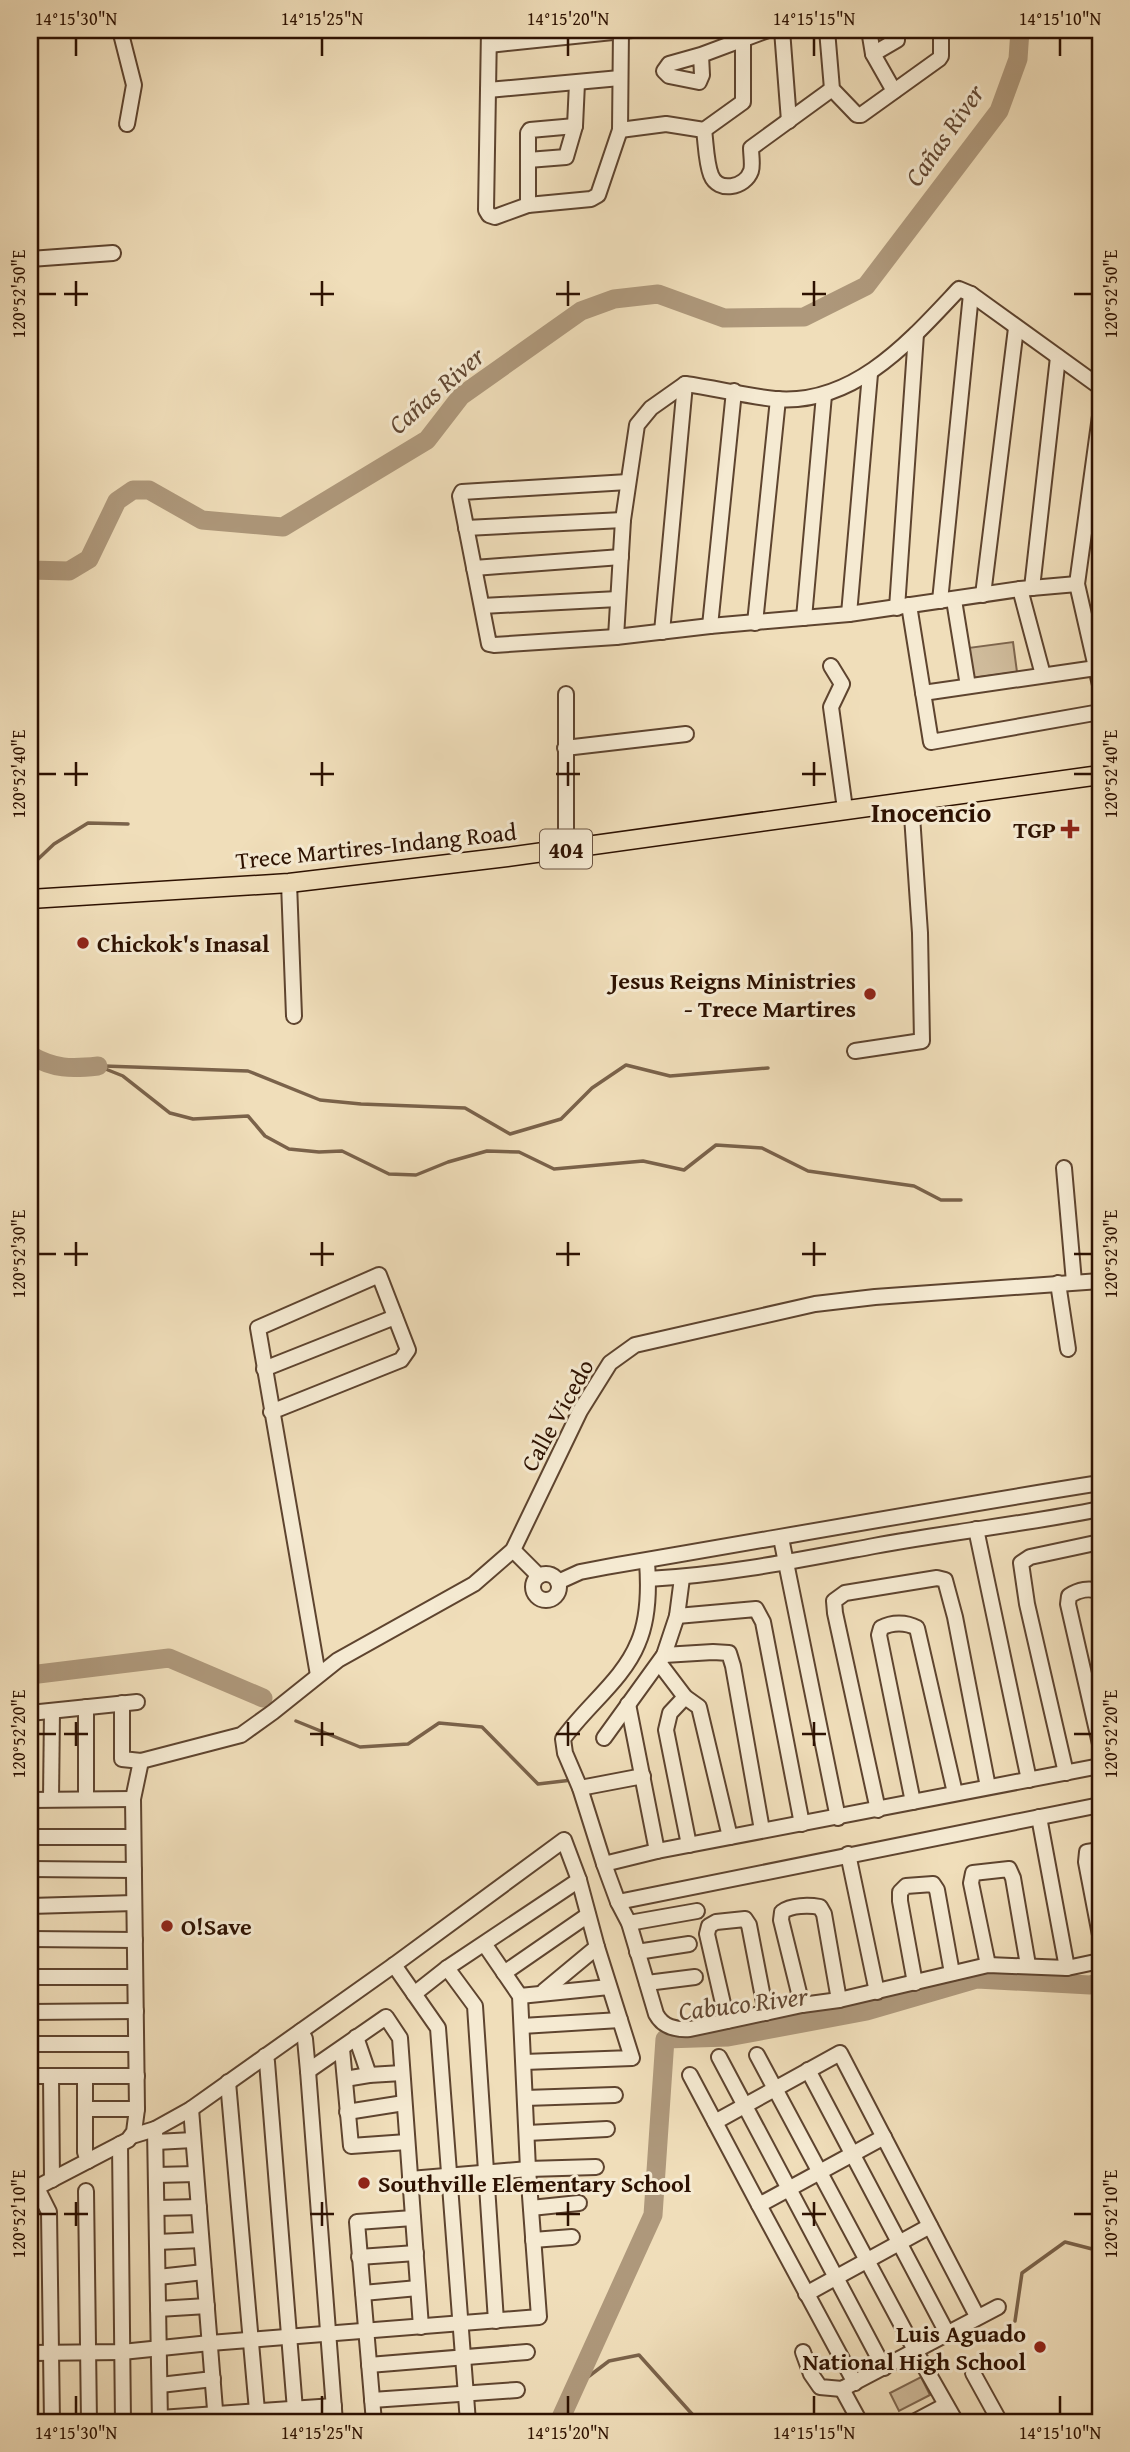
<svg xmlns="http://www.w3.org/2000/svg" width="1130" height="2452" font-family="'Gentium Book Plus',serif">
	<rect width="100%" height="100%" fill="#f0deba"/>
	<filter id="stains"><feTurbulence type="fractalNoise" baseFrequency=".00286" numOctaves="4"/><feColorMatrix values="0 0 0 0 .2 0 0 0 0 .09 0 0 0 0 .02 0 0 0 .5 -.17"/></filter>
	<radialGradient id="worn" r=".72"><stop offset=".6" stop-color="#630" stop-opacity="0"/><stop offset="1" stop-color="#630" stop-opacity=".3"/></radialGradient>
	<!-- green -->
	<g fill="#cfbb9b" stroke="#7e664e" stroke-width="2">
		<path d="M1013 642 1017 672 972 678 968 648Z"/>
		<path d="M921 2377 930 2395 899 2411 890 2393Z"/>
	</g>
	<g fill="none" stroke-linecap="round" stroke-linejoin="round">
		<!-- stream -->
		<g stroke="#7a624a" stroke-width="3.5">
			<path d="M30 860 35 862 54 844 88 823 128 824"/>
			<path d="M98 1066 123 1076 170 1113 193 1119 248 1116 265 1136 289 1149 319 1152 342 1151 389 1174 416 1175 448 1162 487 1151 519 1152 554 1169 643 1161 684 1170 716 1145 762 1148 808 1171 914 1186 941 1200H961"/>
			<path d="M104 1066 248 1071 320 1100 361 1104 465 1108 510 1134 561 1119 592 1088 626 1065 670 1076 768 1068"/>
			<path d="M296 1721 360 1747 408 1744 439 1723 482 1727 538 1784 572 1780"/>
			<path d="M1015 2321 1022 2273 1065 2242 1100 2251"/>
			<path d="M576 2386 609 2361 639 2355 692 2414 704 2422"/>
		</g>
		<!-- river -->
		<g stroke="#ae987b" stroke-width="19">
			<path d="M30 570 69 571 89 559 117 501 133 490H149L202 520 283 527 427 440 461 396 581 311 614 299 658 294 724 318 804 317 866 286 999 111 1018 59 1020 30"/>
			<path d="M30 1055C54 1069 71 1069 98 1066"/>
			<path d="M30 1675 169 1658 263 1698"/>
			<path d="M559 2422 653 2215 665 2039 728 2037 867 2011 977 1979 1090 1985 1100 1982"/>
		</g>
		<!-- minor casing -->
		<g stroke="#5e442f" stroke-width="18">
			<g id="minor">
				<path d="M120 30 134 85 127 124"/>
				<path d="M489 30 486 210 489 215 495 217 528 205 591 199 598 195 620 130 621 30"/>
				<path d="M782 30 789 121"/>
				<path d="M827 30 832 89 857 115H861L939 59 941 56V30"/>
				<path d="M869 30 873 54 894 91"/>
				<path d="M489 45 632 30"/>
				<path d="M873 54 897 40V30"/>
				<path d="M701 55 702 75 699 82 669 76 664 71 669 64 701 55 768 30"/>
				<path d="M488 90 620 78"/>
				<path d="M620 130 666 124 704 130 743 102V40L741 30"/>
				<path d="M704 130C706 144 706 162 711 175 718 193 745 188 751 171 753 165 751 155 751 148L832 89"/>
				<path d="M528 160 566 157 575 126 577 83"/>
				<path d="M528 205V133L530 130 575 126"/>
				<path d="M30 259 113 253"/>
				<path d="M1100 416 1077 584 1100 685"/>
				<path d="M628 482 462 492 460 496 489 644 494 645 616 637 710 626 849 614 1020 589 1077 584"/>
				<path d="M466 528 623 520"/>
				<path d="M474 568 621 557"/>
				<path d="M1032 588 1058 357"/>
				<path d="M1020 589 1043 675"/>
				<path d="M983 595 1016 328"/>
				<path d="M954 600 968 686"/>
				<path d="M940 601 971 294"/>
				<path d="M909 605 931 742 1100 712"/>
				<path d="M482 606 618 599"/>
				<path d="M897 608 916 334"/>
				<path d="M849 614 870 374"/>
				<path d="M804 618 824 395"/>
				<path d="M755 623 778 399"/>
				<path d="M710 626 734 391"/>
				<path d="M662 632 685 384"/>
				<path d="M616 637 623 520 637 425 651 408 685 384C715 388 745 396 775 399 854 406 910 341 959 289L971 294 1100 387"/>
				<path d="M831 666 842 684 831 707 845 809"/>
				<path d="M923 693 1096 668"/>
				<path d="M566 694V849"/>
				<path d="M565 748 686 734"/>
				<path d="M289 883 294 1016"/>
				<path d="M855 1051 922 1041 920 933 911 801"/>
				<path d="M1064 1168 1074 1282"/>
				<path d="M1058 1283 1068 1349"/>
				<path d="M264 1369 395 1317"/>
				<path d="M271 1412 401 1360 408 1350 379 1275 258 1328 318 1675"/>
				<path d="M976 1529 1029 1780"/>
				<path d="M781 1538 838 1818"/>
				<path d="M513 1550 539 1576"/>
				<path d="M647 1562C649 1588 649 1618 638 1643 623 1680 586 1706 563 1739L565 1753 580 1788 604 1864 618 1902 629 1923 656 2014C663 2027 675 2030 690 2029L802 2005 839 2000 988 1965 1067 1968 1100 1961"/>
				<circle cx="546" cy="1587" r="13"/>
				<path d="M648 1579C725 1575 799 1560 874 1546 949 1532 1026 1524 1100 1509"/>
				<path d="M558 1582 580 1572 606 1567C771 1539 935 1509 1100 1483"/>
				<path d="M1100 1592C1090 1587 1078 1590 1069 1596L1068 1604 1100 1744"/>
				<path d="M677 1616 756 1609 763 1622 802 1824"/>
				<path d="M664 1655 713 1652 729 1653 733 1666 762 1830"/>
				<path d="M660 1664 685 1697 699 1707 730 1837"/>
				<path d="M685 1697 670 1713 666 1730 689 1845"/>
				<path d="M122 1703V1759L141 1761 241 1735 273 1712 338 1660 474 1584 513 1550 580 1411 610 1363 635 1345 815 1304 875 1297 1100 1281"/>
				<path d="M628 1704 657 1851"/>
				<path d="M30 1713 137 1702"/>
				<path d="M604 1738 664 1655 677 1616 682 1578"/>
				<path d="M1066 1773 1027 1604 1021 1563 1030 1557 1100 1542"/>
				<path d="M580 1788 643 1776"/>
				<path d="M86 1798V1707"/>
				<path d="M51 1799 52 1711"/>
				<path d="M30 1800 133 1799"/>
				<path d="M913 1802 879 1635 881 1628C892 1622 906 1622 917 1628L955 1793"/>
				<path d="M878 1810 835 1613 834 1601 845 1593 937 1578 945 1580 955 1617 988 1787"/>
				<path d="M1039 1817 1067 1968"/>
				<path d="M30 1837H133"/>
				<path d="M1100 1850 1087 1852 1086 1862 1100 1935"/>
				<path d="M848 1854 877 1992"/>
				<path d="M604 1864 657 1851 1100 1766"/>
				<path d="M30 1869 134 1870"/>
				<path d="M618 1902 1100 1805"/>
				<path d="M30 1906 134 1903"/>
				<path d="M629 1923 697 1911"/>
				<path d="M30 1939 135 1940"/>
				<path d="M637 1952 689 1944"/>
				<path d="M394 1965 438 2028 468 2422"/>
				<path d="M988 1965 971 1883 973 1873 1009 1869 1013 1878 1028 1965"/>
				<path d="M447 1968 475 2006 496 2321"/>
				<path d="M504 1973 588 1915"/>
				<path d="M30 1977H135"/>
				<path d="M647 1983 695 1977"/>
				<path d="M915 1983 900 1901V1892L906 1886 933 1884 937 1890 952 1973"/>
				<path d="M544 1991 597 1947"/>
				<path d="M414 1994 447 1968 579 1880"/>
				<path d="M520 1996 609 1987"/>
				<path d="M802 2005 781 1920 782 1912C791 1905 809 1905 820 1907L824 1914 839 2000"/>
				<path d="M30 2012 136 2011"/>
				<path d="M727 2021 707 1934 709 1926 716 1922 745 1919 749 1925 766 2013"/>
				<path d="M522 2026 620 2020"/>
				<path d="M301 2031 305 2039 308 2071 335 2422"/>
				<path d="M356 2037 369 2075"/>
				<path d="M30 2044H136"/>
				<path d="M342 2049 351 2146 407 2142"/>
				<path d="M757 2055 915 2350 956 2422"/>
				<path d="M265 2056 267 2062 296 2422"/>
				<path d="M719 2057 884 2368"/>
				<path d="M808 2070 947 2333"/>
				<path d="M308 2071 386 2017 400 2038 421 2327"/>
				<path d="M690 2075 759 2205 884 2137"/>
				<path d="M30 2076H137"/>
				<path d="M51 2076 52 2180"/>
				<path d="M85 2076V2152L88 2161"/>
				<path d="M345 2079 369 2075 402 2073"/>
				<path d="M228 2082 258 2422"/>
				<path d="M525 2098 615 2095"/>
				<path d="M85 2109H137"/>
				<path d="M191 2109 216 2422"/>
				<path d="M347 2112 404 2103"/>
				<path d="M715 2122 840 2053 977 2316"/>
				<path d="M155 2129 160 2422"/>
				<path d="M527 2133 607 2129"/>
				<path d="M132 2136 155 2129 191 2109 394 1965 564 1840 579 1880 597 1947 632 2058 524 2062"/>
				<path d="M156 2142 193 2140"/>
				<path d="M120 2144 123 2422"/>
				<path d="M156 2175 196 2174"/>
				<path d="M410 2179 528 2169 596 2167"/>
				<path d="M37 2188 49 2212 52 2422"/>
				<path d="M30 2191 128 2140 134 2132 137 2109 133 1799 141 1761"/>
				<path d="M86 2191 89 2422"/>
				<path d="M759 2205 855 2383"/>
				<path d="M157 2208 199 2207"/>
				<path d="M531 2208 579 2203"/>
				<path d="M533 2240 572 2237"/>
				<path d="M157 2242 201 2240"/>
				<path d="M359 2257 416 2253"/>
				<path d="M158 2277 204 2272"/>
				<path d="M363 2293 418 2288"/>
				<path d="M806 2294 930 2226"/>
				<path d="M158 2309 207 2306"/>
				<path d="M803 2352 811 2374 820 2387 842 2389 998 2307"/>
				<path d="M30 2353 122 2352 210 2343 539 2317 528 2169 520 1996 485 1945"/>
				<path d="M369 2365 527 2352"/>
				<path d="M973 2373 1000 2422"/>
				<path d="M160 2385 213 2379"/>
				<path d="M842 2389 860 2422"/>
				<path d="M372 2400 517 2390"/>
				<path d="M160 2418 334 2406"/>
				<path d="M374 2422 357 2222 413 2218"/>
				<path d="M914 2422 946 2405"/>
			</g>
		</g>
		<!-- major casing -->
		<g stroke="#2d1101" stroke-width="21">
			<path id="major" d="M30 899 289 883 507 857 1100 775"/>
		</g>
		<!-- minor -->
		<use href="#minor" stroke="#f5ead2" stroke-width="14"/>
		<!-- major -->
		<use href="#major" stroke="#f0deba" stroke-width="18"/>
	</g>
	<!-- ticks -->
	<path fill="none" stroke="#2d1101" stroke-width="2.5" d="M76 38V56M322 38V56M568 38V56M814 38V56M1060 38V56M76 281V306M322 281V306M568 281V306M814 281V306M38 294H56M64 294H88M310 294H334M556 294H580M802 294H826M1074 294H1092M76 762V786M322 762V786M568 762V786M814 762V786M38 774H56M64 774H88M310 774H334M556 774H580M802 774H826M1074 774H1092M76 1242V1266M322 1242V1266M568 1242V1266M814 1242V1266M38 1254H56M64 1254H88M310 1254H334M556 1254H580M802 1254H826M1074 1254H1092M76 1722V1746M322 1722V1746M568 1722V1746M814 1722V1746M38 1734H56M64 1734H88M310 1734H334M556 1734H580M802 1734H826M1074 1734H1092M76 2202V2226M322 2202V2226M568 2202V2226M814 2202V2226M38 2214H56M64 2214H88M310 2214H334M556 2214H580M802 2214H826M1074 2214H1092M76 2396V2414M322 2396V2414M568 2396V2414M814 2396V2414M1060 2396V2414"/>
	<!-- markers -->
	<g fill="#8f2418" stroke="#f5ead2" stroke-width="2.5">
		<path d="M1066.5 818.5h7v7h7v7h-7v7h-7v-7h-7v-7h7z"/>
		<circle cx="83" cy="943" r="7"/>
		<circle cx="870" cy="994" r="7"/>
		<circle cx="167" cy="1926" r="7"/>
		<circle cx="364" cy="2183" r="7"/>
		<circle cx="1040" cy="2347" r="7"/>
	</g>
	<g text-anchor="middle" dominant-baseline="central" stroke-width="6" stroke-linejoin="round" paint-order="stroke">
		<!-- shield labels -->
		<rect fill="#f5ead2" stroke="#695240" stroke-width="2" x="540" y="829.5" width="52" height="39" rx="5"/>
		<g font-size="23" font-weight="bold" fill="#2d1101">
			<text x="566" y="849">404</text>
		</g>
		<!-- poi labels -->
		<g font-size="24" font-weight="bold" fill="#2d1101" stroke="#f5ead2" text-anchor="end">
			<text x="1056" y="829">TGP</text>
			<text x="97" y="943" text-anchor="start">Chickok's Inasal</text>
			<text x="856" y="980">Jesus Reigns Ministries<tspan x="856" dy="28">- Trece Martires</tspan></text>
			<text x="181" y="1926" text-anchor="start">O!Save</text>
			<text x="378" y="2183" text-anchor="start">Southville Elementary School</text>
			<text x="1026" y="2333">Luis Aguado<tspan x="1026" dy="28">National High School</tspan></text>
		</g>
		<!-- street labels -->
		<g font-size="24" fill="#2d1101" stroke="#f5ead2">
			<text transform="translate(376 846) rotate(-6)">Trece Martires-Indang Road</text>
			<text transform="translate(557 1415) rotate(-61)">Calle Vicedo</text>
		</g>
		<!-- water labels -->
		<g font-size="26" font-style="italic" fill="#614732" stroke="#f5ead2">
			<text transform="translate(944 135) rotate(-55)">Cañas River</text>
			<text transform="translate(436 390) rotate(-41)">Cañas River</text>
			<text transform="translate(743 2003) rotate(-7)">Cabuco River</text>
		</g>
		<!-- quarter labels -->
		<g font-size="28" font-weight="bold" fill="#2d1101" stroke="#f5ead2">
			<text x="931" y="811">Inocencio</text>
		</g>
	</g>
	<!-- margin -->
	<rect width="1130" height="2452" fill="none" stroke="#f0deba" stroke-width="77"/>
	<rect x="38" y="38" width="1054" height="2376" fill="none" stroke="#2d1101" stroke-width="2.5"/>
	<g font-size="18" text-anchor="middle" fill="#2d1101">
		<text x="76" y="25">14°15'30"N</text>
		<text x="322" y="25">14°15'25"N</text>
		<text x="568" y="25">14°15'20"N</text>
		<text x="814" y="25">14°15'15"N</text>
		<text x="1060" y="25">14°15'10"N</text>
		<text transform="translate(1111 294) rotate(-90)" y="6">120°52'50"E</text>
		<text transform="translate(19 294) rotate(-90)" y="6">120°52'50"E</text>
		<text transform="translate(1111 774) rotate(-90)" y="6">120°52'40"E</text>
		<text transform="translate(19 774) rotate(-90)" y="6">120°52'40"E</text>
		<text transform="translate(1111 1254) rotate(-90)" y="6">120°52'30"E</text>
		<text transform="translate(19 1254) rotate(-90)" y="6">120°52'30"E</text>
		<text transform="translate(19 1734) rotate(-90)" y="6">120°52'20"E</text>
		<text transform="translate(1111 1734) rotate(-90)" y="6">120°52'20"E</text>
		<text transform="translate(19 2214) rotate(-90)" y="6">120°52'10"E</text>
		<text transform="translate(1111 2214) rotate(-90)" y="6">120°52'10"E</text>
		<text x="76" y="2439">14°15'30"N</text>
		<text x="322" y="2439">14°15'25"N</text>
		<text x="568" y="2439">14°15'20"N</text>
		<text x="814" y="2439">14°15'15"N</text>
		<text x="1060" y="2439">14°15'10"N</text>
	</g>
	<rect width="100%" height="100%" filter="url(#stains)"/>
	<rect width="100%" height="100%" fill="url(#worn)"/>
</svg>
